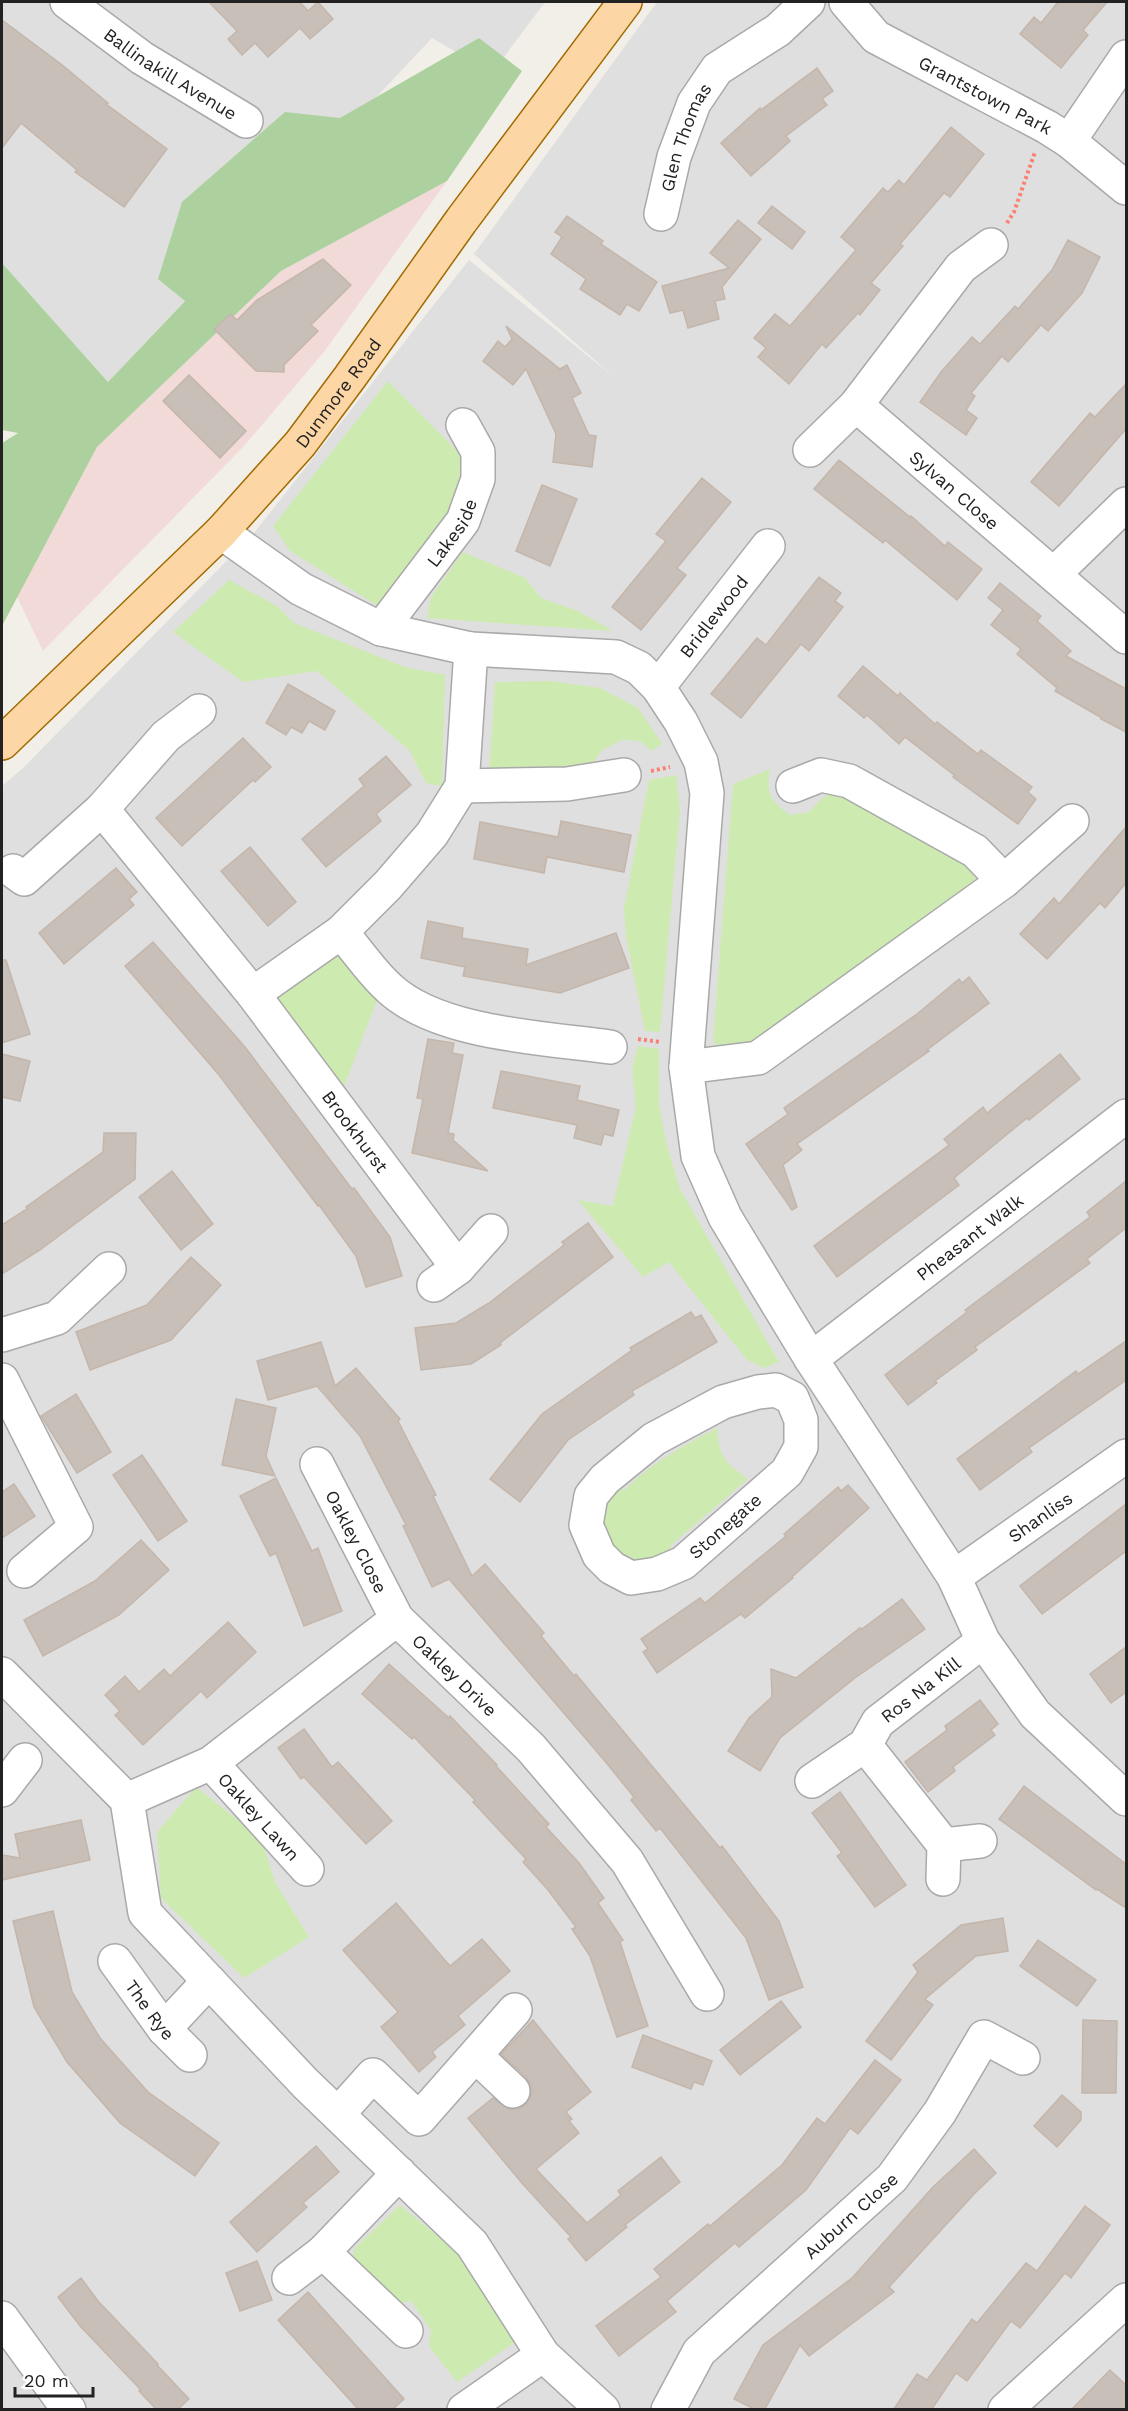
<svg xmlns="http://www.w3.org/2000/svg" width="1128" height="2411" font-family="'Work Sans',sans-serif">
	<rect width="100%" height="100%" fill="#f2efe9"/>
	<!-- residential -->
	<g fill="#e0dfdf">
		<path d="M2 2H545L492 73 432 38 108 382 2 263Z"/>
		<path d="M657 2H1126V2409H2V786L22 769 254 533 469 260 614 377 474 254Z"/>
	</g>
	<!-- commercial -->
	<path fill="#f2dad9" d="M447 181 324 352 244 446 43 651 17 597 97 447 281 271Z"/>
	<!-- grass -->
	<g fill="#cdebb0">
		<path d="M388 381 459 453 464 473 459 499 381 608 290 551 273 526Z"/>
		<path d="M463 552 525 578 541 598 578 611 613 631 427 618 431 597Z"/>
		<path d="M229 580 277 606 294 623 405 667 445 675 442 786 426 783 409 750 317 671 243 682 173 632Z"/>
		<path d="M551 681 600 688 638 708 662 743 652 751 640 741 622 740 602 750 591 766 489 773 495 682Z"/>
		<path d="M770 769C766 794 770 800 790 815L809 812 822 798 835 792 969 863 975 878 966 895 751 1047 729 1052 713 1042 733 784Z"/>
		<path d="M676 775 680 810 660 1032 645 1031 626 937 624 908 649 780Z"/>
		<path d="M325 954 341 956 379 995 342 1092 275 1002 281 990Z"/>
		<path d="M638 1046 659 1049V1105L667 1146 680 1189 779 1362 764 1368 747 1360 669 1262 643 1277 578 1200 613 1206 636 1106 632 1069Z"/>
		<path d="M717 1428C719 1457 725 1462 748 1479L671 1545 670 1556 630 1565 601 1538 602 1497 616 1483 624 1491C649 1464 685 1445 717 1428Z"/>
		<path d="M196 1787 261 1838 275 1882 309 1937 244 1978 161 1898 157 1832Z"/>
		<path d="M400 2205 464 2258 518 2340 457 2382 429 2346 431 2330 411 2301 396 2304 352 2262 355 2248Z"/>
	</g>
	<!-- forest -->
	<path fill="#add19e" d="M479 38 522 71 447 181 281 271 97 447 2 626V443L18 433 2 430V263L108 382 185 301 158 279 182 202 285 112 340 118Z"/>
	<!-- building -->
	<g fill="#c7bfb8" stroke="#c4b6ab" stroke-width="1.5">
		<path d="M209 2H300L308 11 318 2 333 19 310 39 300 28 268 57 255 43 242 55 228 39 237 31Z"/>
		<path d="M1058 2H1107L1083 30 1088 35 1061 68 1020 34 1034 17 1041 23Z"/>
		<path d="M2 20 61 64 108 103 106 104 167 149 124 207 75 172 77 170 21 123 2 148Z"/>
		<path d="M817 68 833 91 822 99 827 105 786 136 790 141 751 176 721 143 760 108 761 110Z"/>
		<path d="M951 127 984 154 950 197 944 193 900 244 903 246 871 283 880 290 860 315 858 313 826 348 822 344 789 384 758 357 766 348 754 338 775 314 790 326 856 250 841 237 883 188 888 192 899 180 904 185Z"/>
		<path d="M772 206 805 232 792 249 758 223Z"/>
		<path d="M567 216 603 241 601 244 657 282 639 311 627 304 620 315 580 289 586 279 551 254 562 237 555 232Z"/>
		<path d="M738 220 761 239 722 287 725 299 715 301 719 319 688 328 683 310 670 313 662 286 729 268 710 253Z"/>
		<path d="M1068 240 1100 257 1082 293 1048 331 1041 325 1008 362 1002 356 971 393 975 396 966 410 977 418 966 435 920 402 941 372 972 337 980 344 1015 306 1018 309 1052 270Z"/>
		<path d="M323 259 351 285 311 325 318 331 284 365V372L256 371 214 329 230 314 237 320 257 300Z"/>
		<path d="M506 326 560 369 567 365 581 393 572 398 589 435 596 436 592 467 553 462 556 434 526 369 513 385 483 361 498 341 505 347 512 339Z"/>
		<path d="M189 375 246 431 220 458 163 401Z"/>
		<path d="M1126 384V429L1059 506 1031 482 1090 413 1095 417Z"/>
		<path d="M839 460 910 517 911 516 945 546 948 542 982 569 957 600 885 540 883 543 814 489Z"/>
		<path d="M702 478 731 502 677 568 686 575 641 630 612 607 666 541 656 534Z"/>
		<path d="M542 485 577 499 550 566 516 551Z"/>
		<path d="M819 577 841 593 835 601 843 607 809 651 801 644 741 718 711 694 757 638 766 645Z"/>
		<path d="M1000 583 1041 616 1037 621 1071 651 1066 656 1126 689V732L1101 719 1102 718 1055 691 1057 688 1017 654 1021 649 991 625 1003 610 988 598Z"/>
		<path d="M863 666 898 696 900 693 935 724 937 722 978 754 981 750 1032 787 1028 792 1036 799 1018 824 953 777 954 775 905 737 899 744 867 715 864 718 838 696Z"/>
		<path d="M288 684 335 711 325 730 309 721 302 733 291 727 286 735 266 723Z"/>
		<path d="M243 738 271 767 255 782 253 780 182 846 156 818Z"/>
		<path d="M386 756 411 785 376 814 381 821 326 867 302 839 364 786 359 779Z"/>
		<path d="M561 821 631 835 624 872 547 857 544 873 474 859 480 822 558 837Z"/>
		<path d="M1126 827V883L1105 908 1100 903 1047 959 1020 934 1054 898 1059 904Z"/>
		<path d="M250 847 296 902 268 926 221 871Z"/>
		<path d="M116 868 137 892 129 899 134 905 64 964 39 933Z"/>
		<path d="M428 921 463 928 462 938 528 949 526 965 616 933 629 968 560 993 463 976 465 967 421 958Z"/>
		<path d="M153 942 245 1047 352 1189 354 1188 390 1237 402 1276 366 1287 356 1256 319 1205 318 1206 219 1075 125 966Z"/>
		<path d="M2 960H6L30 1034 2 1043Z"/>
		<path d="M969 977 989 1003 927 1050 929 1051 797 1144 802 1150 783 1165 797 1207 792 1210 746 1144 788 1114 784 1108 917 1014 959 979 962 983Z"/>
		<path d="M428 1039 454 1043 452 1053 463 1055 448 1133 454 1134 453 1140 488 1171 412 1153 423 1099 417 1098Z"/>
		<path d="M2 1054 30 1061 20 1101 2 1097Z"/>
		<path d="M1060 1054 1080 1079 1029 1120 1027 1118 954 1178 959 1185 837 1277 814 1246 949 1145 944 1139 983 1107 987 1113Z"/>
		<path d="M501 1071 580 1086 577 1100 619 1110 613 1136 604 1134 601 1145 574 1138 577 1125 493 1108Z"/>
		<path d="M104 1133H136L135 1179 40 1250 2 1274V1225L27 1209 26 1207 103 1152Z"/>
		<path d="M172 1171 213 1224 181 1250 139 1197Z"/>
		<path d="M1126 1181V1228L1087 1259 1090 1263 975 1347 977 1350 935 1381 937 1383 908 1405 885 1375 967 1312 965 1310 1090 1217 1087 1212Z"/>
		<path d="M588 1223 613 1257 500 1343 501 1345 471 1364 421 1370 415 1328 456 1323 489 1303 564 1245 562 1242Z"/>
		<path d="M191 1257 221 1285 171 1340 90 1370 76 1332 147 1305Z"/>
		<path d="M691 1312 695 1318 701 1315 717 1342 632 1391 634 1395 568 1440 520 1502 490 1479 542 1414 632 1350 630 1348Z"/>
		<path d="M1126 1341V1380L1029 1448 1032 1452 980 1490 957 1459 1076 1371 1078 1374Z"/>
		<path d="M321 1342 335 1386 356 1368 400 1419 398 1421 436 1495 433 1496 472 1576 485 1564 544 1633 541 1636 574 1676 576 1674 604 1708 720 1848 722 1846 779 1921 803 1987 769 2000 746 1938 660 1828 656 1831 631 1800 634 1797 604 1760 449 1579 432 1587 403 1526 406 1525 360 1436 317 1386 268 1400 257 1361Z"/>
		<path d="M76 1394 111 1452 77 1473 41 1416Z"/>
		<path d="M236 1399 276 1408 266 1456 275 1476 222 1465Z"/>
		<path d="M142 1455 187 1521 158 1541 113 1475Z"/>
		<path d="M276 1478 312 1551 318 1548 342 1611 304 1626 276 1553 270 1556 240 1496Z"/>
		<path d="M14 1484 35 1516 2 1538V1492Z"/>
		<path d="M848 1485 869 1508 792 1577 793 1578 745 1618 741 1614 657 1673 643 1652 648 1649 641 1639 700 1598 705 1603 786 1536 784 1534 838 1487 841 1491Z"/>
		<path d="M1126 1504V1551L1042 1614 1020 1586Z"/>
		<path d="M141 1540 169 1570 119 1615 43 1656 24 1620 95 1581Z"/>
		<path d="M902 1599 925 1629 855 1678 780 1738 760 1771 728 1751 749 1718 772 1697 771 1669 796 1678 860 1628 862 1629Z"/>
		<path d="M228 1622 256 1652 207 1698 201 1691 143 1745 115 1715 120 1711 105 1695 125 1676 139 1692 164 1669 170 1676Z"/>
		<path d="M1126 1647V1692L1111 1703 1090 1674Z"/>
		<path d="M389 1664 449 1718 450 1716 497 1765 496 1766 549 1824 546 1827 579 1863 604 1898 598 1903 623 1940 620 1942 648 2026 617 2037 590 1956 572 1929 576 1927 548 1890 523 1862 526 1859 473 1802 475 1800 414 1737 412 1739 362 1694Z"/>
		<path d="M980 1700 998 1724 991 1730 995 1735 953 1767 955 1771 928 1792 905 1762 947 1730 945 1726Z"/>
		<path d="M304 1729 332 1767 338 1762 392 1821 366 1844 304 1777 301 1779 278 1748Z"/>
		<path d="M1024 1786 1126 1864V1908L1097 1889 1096 1890 999 1819Z"/>
		<path d="M840 1792 906 1885 875 1907 837 1856 842 1853 812 1813Z"/>
		<path d="M81 1820 90 1860 2 1880V1855L20 1858 15 1834Z"/>
		<path d="M396 1903 450 1966 482 1939 510 1971 458 2016 465 2025 432 2052 436 2057 419 2072 381 2027 398 2012 343 1950Z"/>
		<path d="M53 1911 72 1992 100 2038 148 2092 219 2143 195 2176 120 2123 67 2062 34 2007 13 1921Z"/>
		<path d="M1003 1918 1008 1951 976 1956 925 1999 933 2005 891 2060 866 2041 918 1972 913 1965 961 1925Z"/>
		<path d="M1038 1940 1096 1980 1077 2006 1020 1966Z"/>
		<path d="M781 2001 801 2027 740 2075 720 2050Z"/>
		<path d="M533 2020 591 2092 566 2112 572 2119 569 2121 579 2133 536 2169 587 2223 621 2195 618 2191 661 2157 680 2182 625 2225 627 2227 586 2261 568 2239 571 2237 521 2182 468 2118 493 2098 509 2109H519L527 2103 531 2095V2085L526 2077 501 2054Z"/>
		<path d="M1083 2020 1117 2021 1116 2093H1082Z"/>
		<path d="M643 2035 712 2061 703 2085 694 2082 691 2089 632 2067Z"/>
		<path d="M875 2060 901 2080 858 2134 850 2128 806 2190 739 2247 735 2243 667 2301 676 2312 619 2356 596 2326 661 2277 654 2269 708 2224 710 2226 782 2165 817 2118 825 2124Z"/>
		<path d="M1062 2095 1081 2112V2120L1057 2147 1034 2126Z"/>
		<path d="M316 2146 339 2172 303 2203 307 2207 257 2252 230 2222Z"/>
		<path d="M974 2149 996 2173 975 2193 889 2287 894 2292 809 2356 800 2345 765 2409H754L734 2399 763 2345 852 2278 933 2187Z"/>
		<path d="M1085 2206 1110 2225 1071 2278 1065 2273 1020 2328 1011 2321 967 2381 956 2373 932 2409H894L917 2374 927 2380 972 2319 977 2323 1026 2263 1037 2271Z"/>
		<path d="M257 2261 272 2300 240 2311 226 2273Z"/>
		<path d="M81 2278 98 2301 158 2364 157 2365 189 2399 178 2409H156L139 2391 141 2390 80 2326 58 2297Z"/>
		<path d="M308 2292 404 2399 393 2409H358L278 2320Z"/>
		<path d="M1110 2370 1126 2385V2409H1072Z"/>
	</g>
	<g fill="none" stroke-linecap="round" stroke-linejoin="round">
		<!-- minor casing -->
		<g stroke="#a9a9a9" stroke-width="36">
			<g id="minor">
				<path id="s1" d="M67 2 142 58 246 121"/>
				<path id="s2" d="M846 2 876 37 1047 127 1069 141 1126 188"/>
				<path d="M1069 141 1126 57"/>
				<path id="s3" d="M661 214 674 157 694 103 717 69 778 30 808 2"/>
				<path id="s4" d="M856 405 1126 637"/>
				<path d="M810 450 856 405 961 267 991 245"/>
				<path d="M221 532 301 589 381 629 471 649 616 657 639 668 658 687 681 722 701 762 707 793 686 1067 698 1156 725 1217 811 1359 954 1577 983 1641 1035 1714 1126 1799"/>
				<path d="M1055 573 1126 504"/>
				<path id="s5" d="M381 629 463 521 478 479V452L463 425"/>
				<path id="s6" d="M658 687 768 546"/>
				<path d="M462 786 567 784 624 775"/>
				<path d="M793 786 821 775 849 781 975 851 1004 881"/>
				<path id="s7" d="M102 809 253 994 458 1268"/>
				<path d="M13 871 24 879 102 809 166 736 199 711"/>
				<path d="M341 932C357 950 371 972 389 988 438 1034 545 1038 610 1047"/>
				<path d="M253 994 341 932 388 885 432 834 462 786 471 649"/>
				<path d="M686 1067 758 1058 1004 881 1072 821"/>
				<path d="M434 1285 458 1268 491 1231"/>
				<path d="M2 1335 57 1318 109 1269"/>
				<path id="s8" d="M811 1359 1126 1116"/>
				<path d="M2 1380 76 1527 24 1571"/>
				<path d="M776 1390 792 1398 801 1420V1447L787 1472 683 1563 657 1574 631 1578 612 1568 599 1555 586 1525 591 1496 605 1479 654 1439 723 1402 758 1392Z"/>
				<path id="s9" d="M317 1464 397 1619 531 1748 627 1861 707 1994"/>
				<path id="s10" d="M954 1577 1126 1456"/>
				<path d="M2 1674 127 1800 145 1913 305 2083 472 2244 543 2355 603 2410"/>
				<path d="M865 1745 944 1845 943 1879"/>
				<path id="s11" d="M211 1763 307 1869"/>
				<path id="s12" d="M812 1781 865 1745 878 1722 983 1641"/>
				<path d="M2 1790 25 1760"/>
				<path d="M127 1800 211 1763 397 1619"/>
				<path d="M944 1845 980 1841"/>
				<path id="s13" d="M115 1961 164 2029 190 2055"/>
				<path d="M164 2029 209 1981"/>
				<path d="M476 2056 513 2091"/>
				<path d="M338 2114 373 2075 419 2119 515 2010"/>
				<path d="M399 2173 323 2252 406 2331"/>
				<path d="M289 2278 323 2252"/>
				<path d="M2 2318 69 2410"/>
				<path d="M464 2410 543 2355"/>
				<path id="s14" d="M668 2410 699 2352 892 2178 940 2112 984 2037 1023 2058"/>
				<path d="M1005 2410 1126 2300"/>
			</g>
		</g>
		<!-- major casing -->
		<g stroke="#a06b00" stroke-width="36">
			<g id="major">
				<path id="s15" d="M2 743 221 532 300 444 350 377 461 221 625 2"/>
			</g>
		</g>
		<!-- path -->
		<g stroke="#fa8072" stroke-width="4" stroke-dasharray="3 3" stroke-linecap="butt">
			<path d="M1007 223 1014 212 1035 152"/>
			<path d="M651 771 670 767"/>
			<path d="M638 1039 660 1042"/>
		</g>
		<!-- minor -->
		<use href="#minor" stroke="#fff" stroke-width="33"/>
		<!-- major -->
		<use href="#major" stroke="#fcd6a4" stroke-width="33"/>
	</g>
	<g text-anchor="middle" dominant-baseline="central" stroke-width="4.5" stroke-linejoin="round" paint-order="stroke">
		<!-- street labels -->
		<g font-size="18" fill="#222" stroke="#fff">
			<text stroke="none"><textPath href="#s1" startOffset="126">Ballinakill Avenue</textPath></text>
			<text stroke="none"><textPath href="#s2" startOffset="170">Grantstown Park</textPath></text>
			<text stroke="none"><textPath href="#s3" startOffset="81">Glen Thomas</textPath></text>
			<text stroke="none"><textPath href="#s15" startOffset="486">Dunmore Road</textPath></text>
			<text stroke="none"><textPath href="#s4" startOffset="130">Sylvan Close</textPath></text>
			<text stroke="none"><textPath href="#s5" startOffset="120">Lakeside</textPath></text>
			<text stroke="none"><textPath href="#s6" startOffset="90">Bridlewood</textPath></text>
			<text stroke="none"><textPath href="#s7" startOffset="410">Brookhurst</textPath></text>
			<text stroke="none"><textPath href="#s8" startOffset="200">Pheasant Walk</textPath></text>
			<text stroke="none"><textPath href="#s10" startOffset="105">Shanliss</textPath></text>
			<text transform="translate(725 1526) rotate(-41)">Stonegate</text>
			<text stroke="none"><textPath href="#s9" startOffset="87">Oakley Close</textPath></text>
			<text stroke="none"><textPath href="#s9" startOffset="255">Oakley Drive</textPath></text>
			<text stroke="none"><textPath href="#s12" startOffset="144">Ros Na Kill</textPath></text>
			<text stroke="none"><textPath href="#s11" startOffset="72">Oakley Lawn</textPath></text>
			<text stroke="none"><textPath href="#s13" startOffset="60">The Rye</textPath></text>
			<text stroke="none"><textPath href="#s14" startOffset="270">Auburn Close</textPath></text>
		</g>
	</g>
	<!-- border -->
	<rect width="1128" height="2411" fill="none" stroke="#222222" stroke-width="6"/>
	<!-- scale -->
	<path d="M15 2387v9h78v-9" fill="none" stroke="#222222" stroke-width="3"/>
	<text x="24" y="2387" font-size="18" fill="#222222" stroke="#ffffff" stroke-width="4.5" paint-order="stroke">20 m</text>
</svg>
